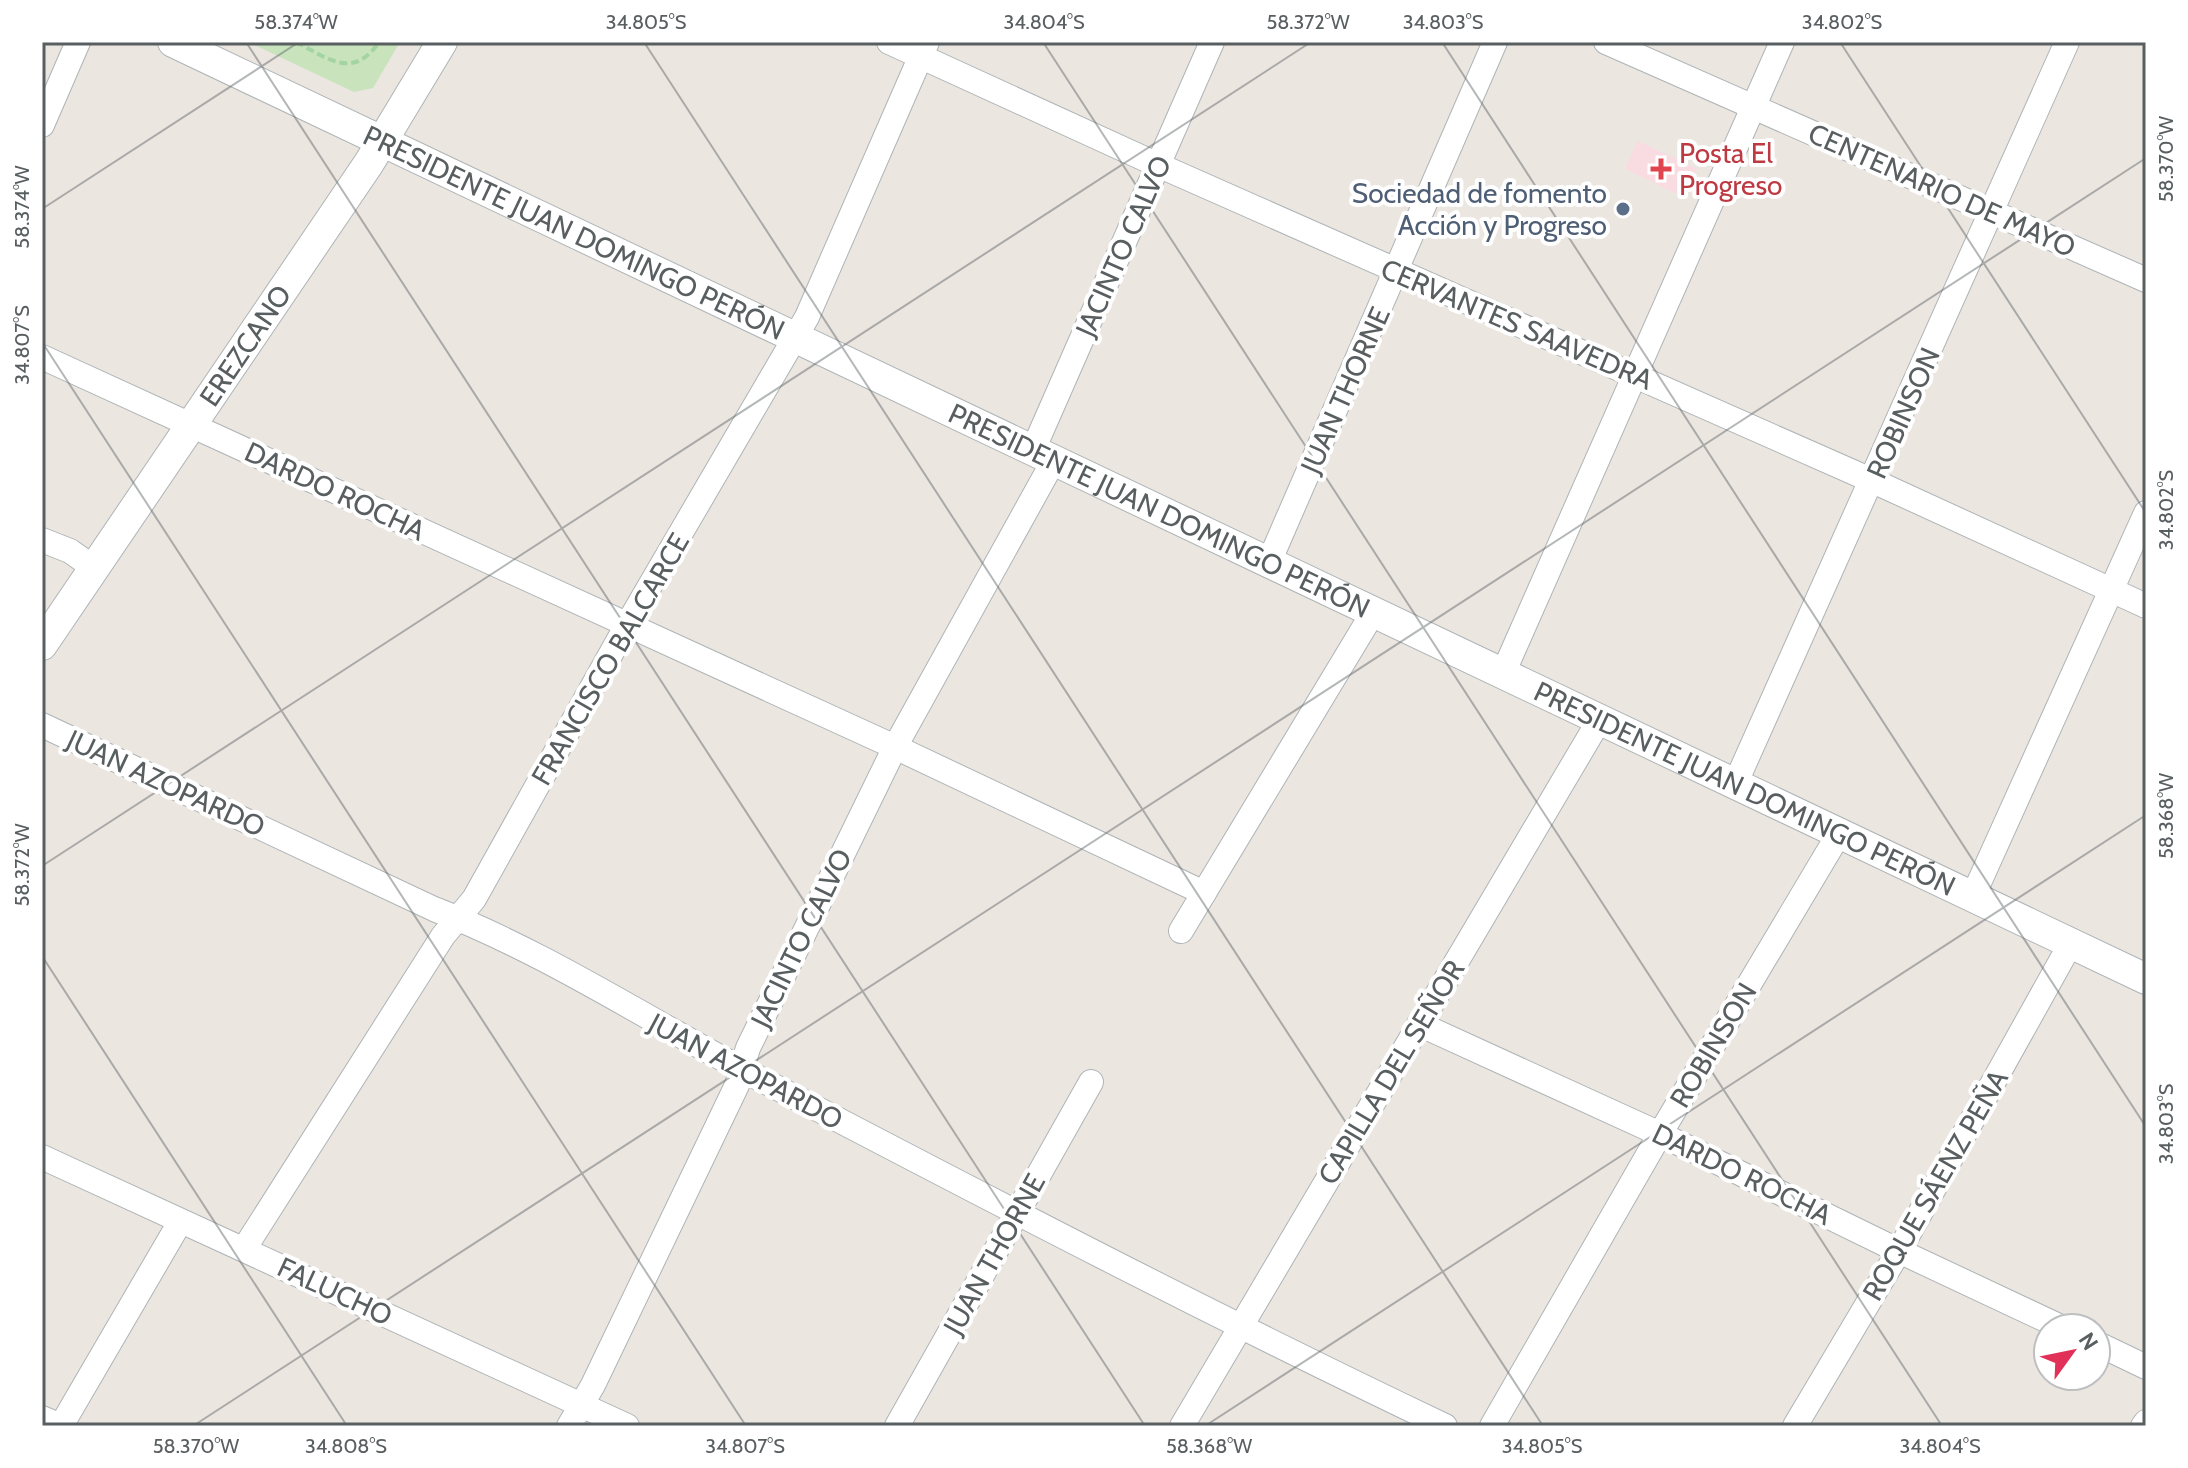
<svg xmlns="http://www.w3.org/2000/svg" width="2188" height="1468" font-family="Cabin,sans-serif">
	<rect width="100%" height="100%" fill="#ece6e1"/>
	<!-- medical -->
	<path fill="#f9dce2" d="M1638 141 1697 169 1683 197 1625 169Z"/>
	<!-- green -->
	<path fill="#c9e3bd" d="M248 42H400L373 88 354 92Z"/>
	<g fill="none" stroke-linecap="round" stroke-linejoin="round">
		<!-- minor casing -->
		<g stroke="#aeb4b6" stroke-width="26">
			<g id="minor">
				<path d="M889 42 1158 165 1873 481 2146 606"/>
				<path d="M1606 42 2146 280"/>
				<path d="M42 125 78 42"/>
				<path d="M42 357 895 747 1204 893"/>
				<path d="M1033 450 1212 42"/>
				<path d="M42 540 70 551 94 568"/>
				<path d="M1269 562 1495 42"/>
				<path d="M1504 671 1782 42"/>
				<path d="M42 725 434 909C548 953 656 1025 766 1082 991 1200 1216 1317 1445 1426"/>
				<path d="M1736 782 2067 42"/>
				<path d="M1973 896 2146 513"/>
				<path d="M1181 931 1374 611"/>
				<path d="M1419 1024 1660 1134 1899 1251 2063 1328"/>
				<path d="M42 1157 627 1426"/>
				<path d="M244 1249 443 936 474 899 627 625 807 317 927 42"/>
				<path d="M2096 1343 2146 1367"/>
				<path d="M42 1418 61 1426 180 1222"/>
				<path d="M569 1426 593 1385 737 1085 748 1048 895 747 1054 460"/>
				<path d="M897 1426 1091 1082"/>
				<path d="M1182 1426 1600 719"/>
				<path d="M1492 1426 1660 1134 1840 832"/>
				<path d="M1795 1426 1899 1251 2071 943"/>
				<path d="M2143 1426 2146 1422"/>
			</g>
		</g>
		<!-- tertiary casing -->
		<g stroke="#aeb4b6" stroke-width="32">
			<g id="tertiary">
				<path id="s1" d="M173 42 2146 979"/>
				<path id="s2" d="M42 645 369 163 442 42"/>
			</g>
		</g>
		<!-- path -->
		<path stroke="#a4d4a1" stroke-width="4" stroke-dasharray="8 4" stroke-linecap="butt" d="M296 42C329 59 353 80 379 42"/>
		<!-- minor -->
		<use href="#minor" stroke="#fff" stroke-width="24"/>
		<!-- tertiary -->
		<use href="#tertiary" stroke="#fff" stroke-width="30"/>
	</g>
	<!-- ticks -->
	<path fill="none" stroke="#595f61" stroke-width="2" stroke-opacity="0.45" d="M246 42 1145 1426M644 42 1543 1426M1043 42 1942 1426M1442 42 2146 1127M1840 42 2146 513M42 209 299 42M42 342 746 1426M42 866 1311 42M42 956 347 1426M193 1426 2146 158M1205 1426 2146 815"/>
	<!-- markers -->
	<path fill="#e0444e" stroke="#fff" stroke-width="3" d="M1657 157h8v8h8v8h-8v8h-8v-8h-8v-8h8z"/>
	<circle fill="#5c6f8a" stroke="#fff" stroke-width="3" cx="1623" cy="209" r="8"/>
	<g text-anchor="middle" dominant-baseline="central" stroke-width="8" stroke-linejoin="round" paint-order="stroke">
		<!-- health labels -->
		<g font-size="28" fill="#be3a42" stroke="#fff" text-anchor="start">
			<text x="1679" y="153">Posta El<tspan x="1679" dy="32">Progreso</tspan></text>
		</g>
		<!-- street labels -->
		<g font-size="28" fill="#595f61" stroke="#fff">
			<text transform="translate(1942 190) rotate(24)">CENTENARIO DE MAYO</text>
			<text stroke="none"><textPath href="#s1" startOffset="444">PRESIDENTE JUAN DOMINGO PERÓN</textPath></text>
			<text transform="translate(1123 246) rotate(-66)">JACINTO CALVO</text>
			<text transform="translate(1517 324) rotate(23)">CERVANTES SAAVEDRA</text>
			<text stroke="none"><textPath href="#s2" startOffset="362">EREZCANO</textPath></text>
			<text transform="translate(1345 390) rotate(-66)">JUAN THORNE</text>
			<text transform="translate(1903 413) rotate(-66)">ROBINSON</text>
			<text transform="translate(335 491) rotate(25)">DARDO ROCHA</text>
			<text stroke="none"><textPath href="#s1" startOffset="1092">PRESIDENTE JUAN DOMINGO PERÓN</textPath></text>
			<text transform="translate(610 659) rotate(-60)">FRANCISCO BALCARCE</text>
			<text transform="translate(166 783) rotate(25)">JUAN AZOPARDO</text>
			<text stroke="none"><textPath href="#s1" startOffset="1740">PRESIDENTE JUAN DOMINGO PERÓN</textPath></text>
			<text transform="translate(801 938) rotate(-64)">JACINTO CALVO</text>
			<text transform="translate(1713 1045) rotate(-59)">ROBINSON</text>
			<text transform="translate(746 1071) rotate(28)">JUAN AZOPARDO</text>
			<text transform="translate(1391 1072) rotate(-59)">CAPILLA DEL SEÑOR</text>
			<text transform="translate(1742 1174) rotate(26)">DARDO ROCHA</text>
			<text transform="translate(1935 1185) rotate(-60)">ROQUE SÁENZ PEÑA</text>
			<text transform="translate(994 1254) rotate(-61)">JUAN THORNE</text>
			<text transform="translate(335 1291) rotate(25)">FALUCHO</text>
		</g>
		<!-- service labels -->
		<g font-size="28" fill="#4e5e75" stroke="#fff" text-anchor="end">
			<text x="1607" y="193">Sociedad de fomento<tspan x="1607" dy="32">Acción y Progreso</tspan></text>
		</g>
	</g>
	<!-- border -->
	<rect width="2188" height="1468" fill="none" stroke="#ffffff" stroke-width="88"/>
	<!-- north arrow -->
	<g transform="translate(2072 1352) rotate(57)"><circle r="38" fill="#ffffff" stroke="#bdbfc0" stroke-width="2"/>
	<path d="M0-6L14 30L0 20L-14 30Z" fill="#e23159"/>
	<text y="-12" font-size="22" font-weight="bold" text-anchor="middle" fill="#595f61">N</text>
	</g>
	<rect x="44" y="44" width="2100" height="1380" fill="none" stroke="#595f61" stroke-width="3"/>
	<g font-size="20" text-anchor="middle" fill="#595f61">
		<text x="296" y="29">58.374°W</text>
		<text x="646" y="29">34.805°S</text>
		<text x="1044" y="29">34.804°S</text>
		<text x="1308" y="29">58.372°W</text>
		<text x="1443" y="29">34.803°S</text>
		<text x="1842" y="29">34.802°S</text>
		<text transform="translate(2166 159) rotate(-90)" y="7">58.370°W</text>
		<text transform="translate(22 207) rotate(-90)" y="7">58.374°W</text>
		<text transform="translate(22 345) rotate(-90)" y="7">34.807°S</text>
		<text transform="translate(2166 510) rotate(-90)" y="7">34.802°S</text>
		<text transform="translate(2166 816) rotate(-90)" y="7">58.368°W</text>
		<text transform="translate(22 865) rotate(-90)" y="7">58.372°W</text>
		<text transform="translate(2166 1124) rotate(-90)" y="7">34.803°S</text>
		<text x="196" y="1453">58.370°W</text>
		<text x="346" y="1453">34.808°S</text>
		<text x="745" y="1453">34.807°S</text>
		<text x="1209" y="1453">58.368°W</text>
		<text x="1542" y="1453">34.805°S</text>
		<text x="1940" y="1453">34.804°S</text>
	</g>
</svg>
